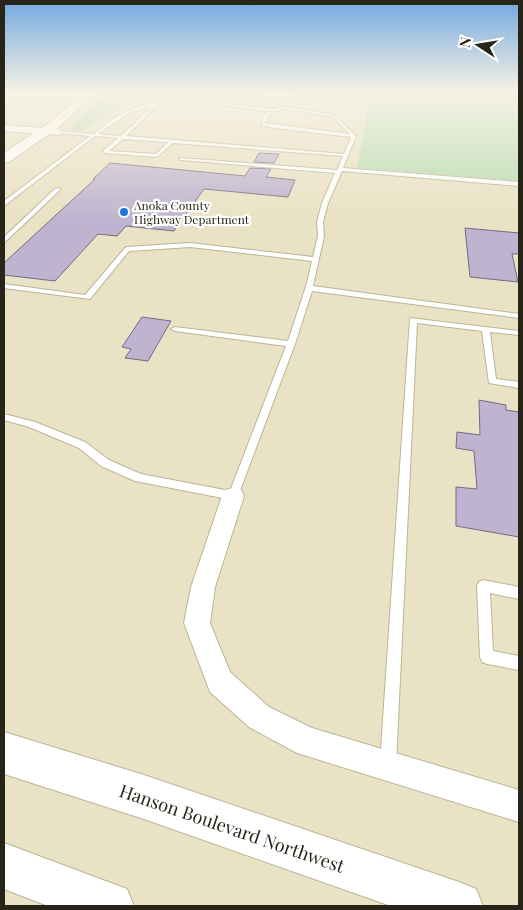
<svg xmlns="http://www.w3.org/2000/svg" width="523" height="910" font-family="'Playfair Display',serif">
	<rect width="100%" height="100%" fill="#eae2c4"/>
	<!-- green -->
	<g fill="#b7dbb0">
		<path d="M106 92H259L251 101 167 97 121 106 82 131 67 130Z"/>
		<path d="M270 92H519V181L357 168 370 98Z"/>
	</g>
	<!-- building -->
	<g fill="#bfb4d0" stroke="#756a84">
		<path d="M259 153 279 154 274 163 254 162Z"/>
		<path d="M110 163 245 176 250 168 271 169 266 177 295 180 288 197 204 189 174 231 126 226 117 236 98 234 55 281 4 275V263L95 179H93Z"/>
		<path d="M465 228 519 233V254H512L518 282 470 277Z"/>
		<path d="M142 317 171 321 148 361 125 358 131 349 122 347Z"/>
		<path d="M479 400 506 405V410L519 412V537L456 526V487L477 489 474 451 456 448 457 432 480 435Z"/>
	</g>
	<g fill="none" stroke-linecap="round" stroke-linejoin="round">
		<!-- lane casing -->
		<g stroke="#bcb497" stroke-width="2">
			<g id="lane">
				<path d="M183 101 220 103 273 109 287 107 334 115 356 136 343 168 519 182V186L342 171 328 203 323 222 324 236 313 286 519 314V318L312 291 295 344 238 496 237 499 233 500 135 481 101 466 79 448 29 427 4 420V414L35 422 85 442 109 460 141 474 230 491 286 346 175 331 171 329 175 327 288 341 307 283 312 261 190 247 129 251 90 299 4 288V284L85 295 125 248 127 247 190 243 313 257 318 236 317 222 322 203 335 173 181 160 179 159 181 158 337 170 343 156 173 143 157 157 105 153 103 151 118 138 95 136 4 206V201L90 136 58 133 56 131 93 134 116 117 132 109 148 104ZM183 103 220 105 269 111 264 116 261 125 274 128 351 137 344 154 126 136 158 105ZM153 106 121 136 98 134 129 113ZM287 109 333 117 350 134 265 123C269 112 276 110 287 109ZM123 139 168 142 156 154 109 151Z"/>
				<path d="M56 188 61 189 6 241 4 242V237Z"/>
				<path d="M410 318 519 331V335L490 332 496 379 519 382V388L489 383 482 331 417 323 396 764 393 769 388 772 383 769 380 764Z"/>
				<path d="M483 580 519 587V599L490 593 493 651 519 656V670L487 664 482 662 480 657 477 586 479 582Z"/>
			</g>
		</g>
		<!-- street casing -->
		<g stroke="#bcb497" stroke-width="2">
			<g id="street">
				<path d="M4 125 58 129 63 132 58 135 4 131Z"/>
				<path d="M233 488 241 490 244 496 215 587 210 623 230 672 269 707 312 728 519 790V822L297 753 249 727 210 692 184 623 191 587 222 496 225 490Z"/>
			</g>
		</g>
		<!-- secondary casing -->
		<g stroke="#bcb497" stroke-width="2">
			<g id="secondary">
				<path d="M86 92H97L58 128 9 162 4 163V153L50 122Z"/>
				<path d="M4 732 144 775 459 882 476 889 483 906H391L144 819 4 774Z"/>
				<path d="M4 843 127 889 134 906H48L4 889Z"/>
			</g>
		</g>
		<!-- lane -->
		<use href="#lane" fill="#fff" fill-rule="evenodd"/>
		<!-- street -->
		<use href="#street" fill="#fff" fill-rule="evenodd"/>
		<!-- secondary -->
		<use href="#secondary" fill="#fff" fill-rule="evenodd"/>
	</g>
	<!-- sky -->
	<linearGradient id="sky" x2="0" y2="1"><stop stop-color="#74a8df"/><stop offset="0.42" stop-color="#f6f2e4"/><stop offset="1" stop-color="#f6f2e4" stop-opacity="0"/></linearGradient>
	<rect width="523" height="219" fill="url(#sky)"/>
	<!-- markers -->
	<circle fill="#1d76df" stroke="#fff" stroke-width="2" cx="124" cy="212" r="5"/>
	<g text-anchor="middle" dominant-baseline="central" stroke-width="4.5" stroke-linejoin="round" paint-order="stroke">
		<!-- far-poi labels -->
		<g font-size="12" fill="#272419" stroke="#fff" text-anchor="start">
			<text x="134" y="205">Anoka County<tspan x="134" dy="14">Highway Department</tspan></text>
		</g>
		<!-- near-street labels -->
		<g font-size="18" fill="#272419" stroke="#fff">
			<text transform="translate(232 828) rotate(19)">Hanson Boulevard Northwest</text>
		</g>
	</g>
	<!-- border -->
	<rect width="523" height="910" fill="none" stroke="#272419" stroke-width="10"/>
	<!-- north arrow -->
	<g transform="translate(478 45) rotate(282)" stroke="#ffffff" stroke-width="4" paint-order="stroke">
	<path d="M0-4L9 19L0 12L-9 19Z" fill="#272419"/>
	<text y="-8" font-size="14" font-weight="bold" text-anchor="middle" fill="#272419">N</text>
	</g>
</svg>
